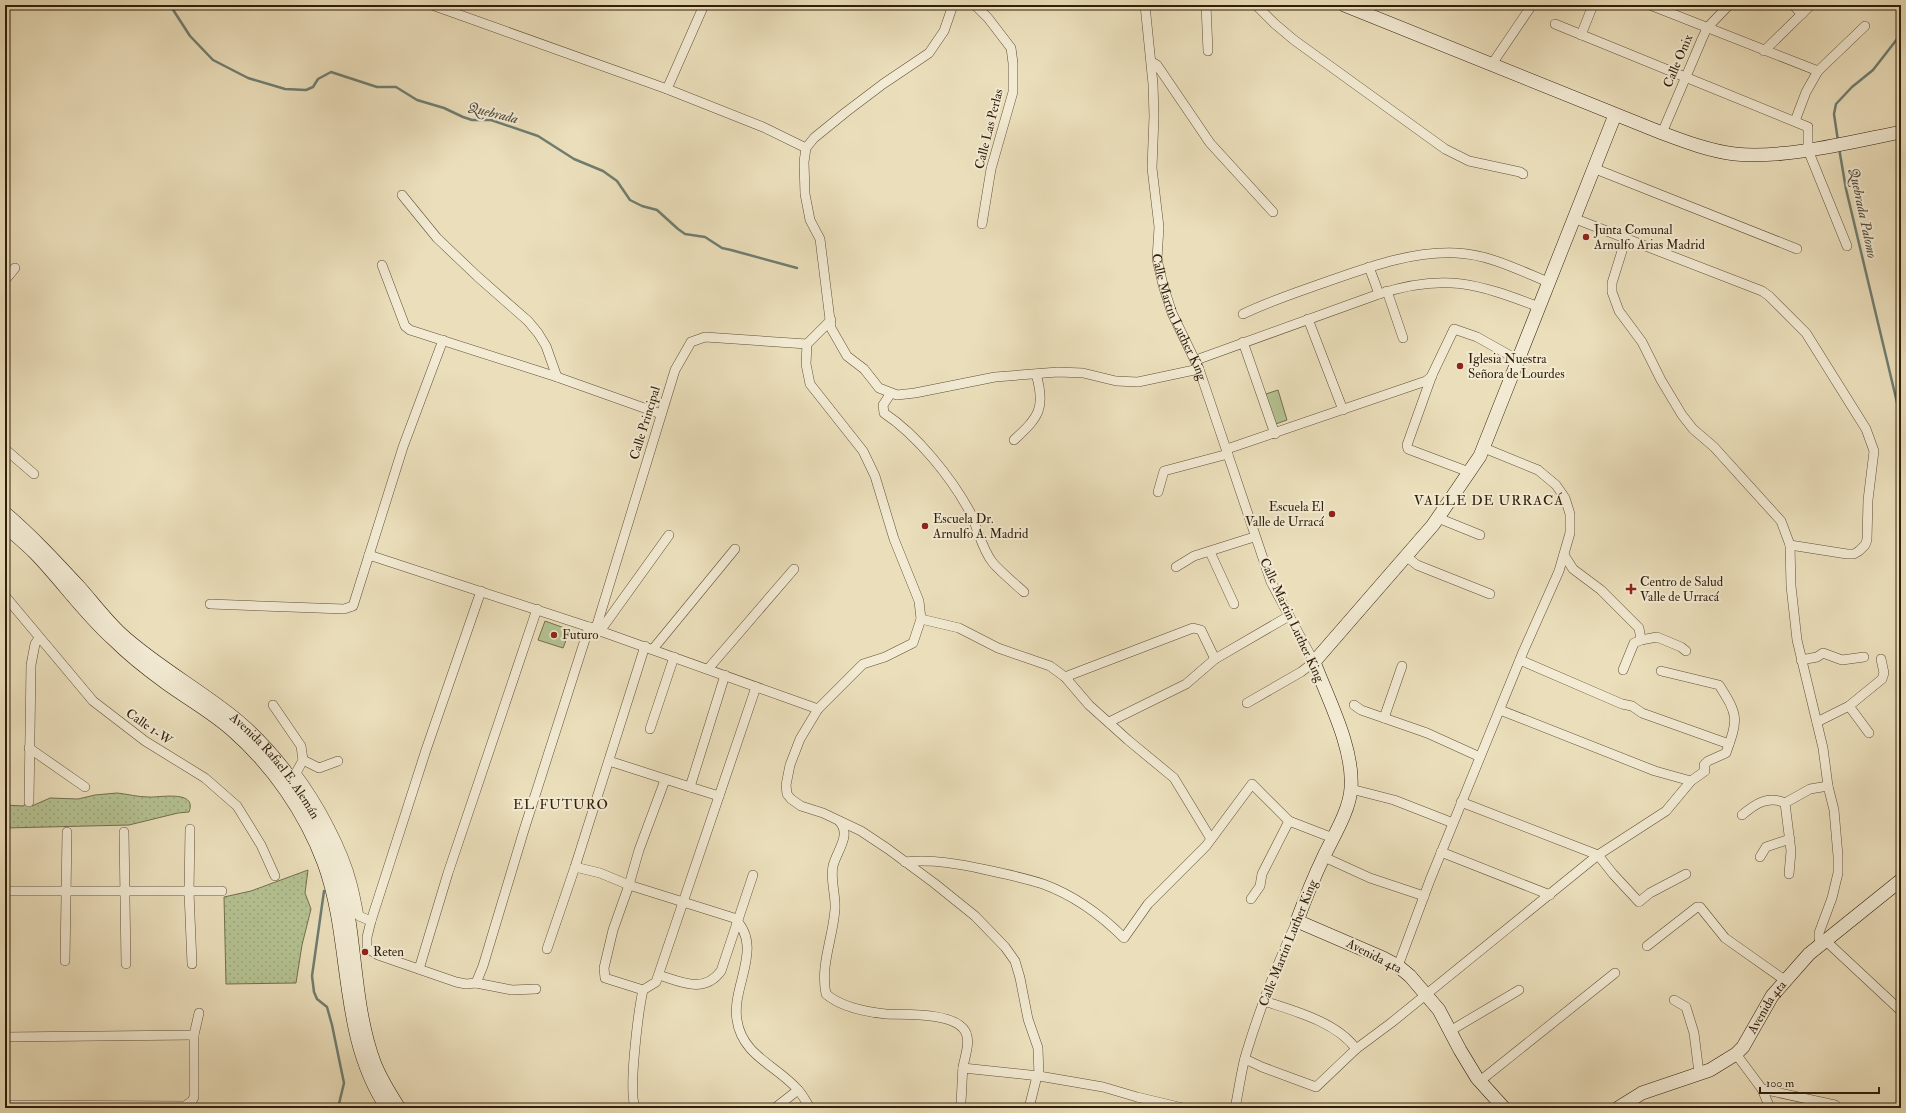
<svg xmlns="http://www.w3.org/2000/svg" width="1906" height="1113" font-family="'IM FELL Double Pica',serif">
	<defs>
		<pattern id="grass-dots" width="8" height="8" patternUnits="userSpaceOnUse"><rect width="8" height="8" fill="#b5c292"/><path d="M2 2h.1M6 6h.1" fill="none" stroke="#9ca67d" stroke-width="1.8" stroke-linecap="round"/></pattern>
	</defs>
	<rect width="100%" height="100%" fill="#ebdfbb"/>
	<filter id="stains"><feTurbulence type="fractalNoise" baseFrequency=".005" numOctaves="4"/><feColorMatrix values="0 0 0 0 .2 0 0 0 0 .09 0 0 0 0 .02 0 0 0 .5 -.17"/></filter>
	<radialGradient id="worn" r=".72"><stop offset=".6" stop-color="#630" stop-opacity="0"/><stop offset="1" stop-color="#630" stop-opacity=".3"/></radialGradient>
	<!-- grass -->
	<g fill="url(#grass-dots)" stroke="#72704e">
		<path d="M117 793C127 794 138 797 148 797 158 798 198 789 189 812L178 813 129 825 5 828V805L23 806 29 802 32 806 50 798 78 799 95 795Z"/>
		<path d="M308 870 305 893 311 909 302 945 296 983 226 984 224 897 251 891Z"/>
	</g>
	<!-- garden -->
	<g fill="#b5c292" stroke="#72704e">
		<path d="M1278 390 1287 420 1273 425 1263 395Z"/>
		<path d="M545 621 570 630 563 648 538 640Z"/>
	</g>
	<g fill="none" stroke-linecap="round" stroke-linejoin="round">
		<!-- stream -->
		<g stroke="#6f7d71" stroke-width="2.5">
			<path d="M170 5 190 36 213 60 248 78 285 89 306 90 313 87 318 79 331 72 377 87H396L417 100 444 108 463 117 472 120H491L538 136 574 159 603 171 617 181 630 200 642 206 657 210 678 229 685 234 705 237 722 248 731 250 797 268"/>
			<path d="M1838 141 1834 114 1836 104 1852 87 1873 70 1901 34"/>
			<path d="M1839 148 1846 189 1901 419"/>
			<path d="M324 891 312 976 314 992 317 999 327 1007 332 1025 344 1083 338 1108"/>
		</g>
		<!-- street casing -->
		<g stroke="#5f4e36" stroke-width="10">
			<g id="street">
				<path d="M432 5 667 89 763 127 806 148"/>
				<path d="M953 5 944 31 929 53 883 84 846 112 814 138 806 148 804 162 805 194 810 220 820 239 831 328 847 356 864 369 879 388 897 395 915 393 995 377 1058 372 1083 373 1116 381 1138 382 1199 369"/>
				<path d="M975 5 988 18 1011 48 1013 63V92L991 169 982 224"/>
				<path id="s1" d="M1145 5 1153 84 1154 116 1152 168 1159 227 1157 259 1163 285 1172 313 1199 369 1271 582 1314 662 1301 672 1247 703"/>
				<path d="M1206 5 1208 51"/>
				<path d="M1256 5 1275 24 1294 40 1445 149 1469 161 1520 172 1523 174"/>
				<path d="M1650 5 1818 71"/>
				<path d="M1793 5 1802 14"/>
				<path d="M1555 24 1808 127V150L1847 246"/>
				<path d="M1581 35 1593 5"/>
				<path d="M1764 51 1811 5"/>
				<path d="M1152 62 1157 65 1210 143 1273 212"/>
				<path d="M1492 64 1532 5"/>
				<path d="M667 89 704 5"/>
				<path d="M1795 121 1806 92 1818 71 1865 26"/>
				<path d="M1662 133 1702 39 1707 28 1729 5"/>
				<path d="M1593 168 1797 249"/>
				<path d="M402 195 437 238 478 277 528 321 538 333 546 346 557 377"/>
				<path d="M1573 218 1762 291 1769 296 1806 333 1866 429 1874 451 1868 500 1867 540 1865 545 1859 551 1854 554H1847L1790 545"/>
				<path d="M1626 238 1612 283V292L1619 311 1642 342 1661 380 1682 415 1693 429 1714 447 1781 521 1790 545 1791 586 1797 640 1823 748 1828 786 1834 810 1838 856V873L1832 898 1819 933V938L1822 945"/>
				<path d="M382 265 405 326 410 330 557 377 661 414"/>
				<path d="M1369 267 1379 294"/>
				<path d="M5 280 15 268"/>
				<path d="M1387 291 1403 338"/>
				<path d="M1243 314C1270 301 1298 292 1326 282 1367 268 1411 251 1456 253 1488 254 1519 270 1548 282"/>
				<path d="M1308 319 1343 410"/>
				<path d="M831 320 807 344 806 364 810 384 863 451 875 476 894 539 919 601 921 619 913 643 885 657 863 664 818 709 800 739 790 765 786 785 787 794 791 799 801 806 823 813 861 831 888 849 934 883 975 916 1005 947 1015 961 1020 978 1028 1019 1038 1048 1039 1076"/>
				<path d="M1243 342 1275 434"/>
				<path d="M1196 360 1379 294C1444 273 1476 283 1539 307"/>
				<path d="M891 393 883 405 884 413C917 435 951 477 970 512 978 528 981 548 993 563 1002 573 1014 583 1024 592"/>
				<path d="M1014 440C1039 417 1046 408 1036 374"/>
				<path d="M5 449 34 474"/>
				<path d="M1227 449 1426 381 1432 376"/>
				<path d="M1469 472 1408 449 1407 445 1432 375 1454 329 1477 337 1518 360"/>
				<path d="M1158 492 1164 471 1228 454"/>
				<path d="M1438 518 1480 535"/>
				<path d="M1210 552 1234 604"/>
				<path d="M369 555 589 627 596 628 600 631 818 709"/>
				<path d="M1564 555 1573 569 1601 590 1639 628 1641 640 1634 643 1623 670"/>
				<path d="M1406 556 1417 565 1490 594"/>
				<path d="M1176 567 1194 556 1254 537"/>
				<path d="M481 591 426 750 371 921 367 937V948L378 955 456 982 466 984 476 983 512 990 536 989"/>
				<path d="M5 596 93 701 145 741 205 778 237 806 261 845 275 876"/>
				<path d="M210 604 344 609 353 606 403 447 443 340"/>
				<path d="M921 619 959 628 998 648 1050 666 1065 677 1089 705 1128 740 1174 778 1211 839"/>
				<path d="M596 628 675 370 691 342 705 337 807 344"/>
				<path d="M600 631 669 535"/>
				<path d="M1641 640 1657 637 1681 647 1686 651"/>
				<path d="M653 649 735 549"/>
				<path d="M1520 660 1622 704 1632 706 1642 713 1729 744"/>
				<path d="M1801 660 1817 657 1823 653 1842 660 1864 657"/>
				<path d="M708 669 794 569"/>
				<path d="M1065 677 1193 628 1201 630 1215 659"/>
				<path d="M273 705 301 746 303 760 296 773 291 775"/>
				<path d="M1354 705 1361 710 1427 733 1480 757"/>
				<path d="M1849 706 1869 733"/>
				<path d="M1500 710 1655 771 1691 781"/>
				<path d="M1384 718 1402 666"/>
				<path d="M1109 722 1186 684 1215 659 1289 616"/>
				<path d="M1817 722 1849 706 1882 679 1884 673 1881 659"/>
				<path d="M650 729 674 657"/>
				<path d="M29 748 85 787"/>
				<path d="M303 760 319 768 338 761"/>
				<path d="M609 761 690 787"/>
				<path d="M296 773C318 802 343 848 352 883 355 894 357 905 359 916L371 921"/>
				<path d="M665 780 639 850 629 885 613 930 604 968 605 978 643 990 656 982 756 687"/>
				<path d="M1351 789 1394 800 1453 823"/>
				<path d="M719 796 690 787 725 675"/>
				<path d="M29 802 31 665 35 644 39 638"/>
				<path d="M1461 802 1598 855 1613 874 1639 902 1650 893 1686 874"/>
				<path d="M1742 815C1755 804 1768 795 1785 803"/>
				<path d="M839 821C852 835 837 850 833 866 830 880 836 895 835 909 833 938 820 965 826 994 841 1007 867 1012 886 1014 905 1015 954 1012 965 1031 971 1041 965 1056 963 1067 962 1078 962 1090 961 1101"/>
				<path d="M190 829 189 892 192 964"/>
				<path d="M124 832 126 964"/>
				<path d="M1441 852 1550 895"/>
				<path d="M1324 857 1370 878 1424 896"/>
				<path d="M1760 857 1766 847 1790 839"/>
				<path d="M905 862C933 859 960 864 987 870 1006 874 1025 878 1043 884 1073 895 1102 916 1124 938L1148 904 1206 846 1252 784 1289 821 1333 838"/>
				<path d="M575 867 600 873 629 885 734 918C765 947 731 986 737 1020 742 1056 778 1066 798 1090 803 1095 806 1102 810 1108"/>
				<path d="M1789 874 1791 851 1785 803 1810 789 1828 786"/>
				<path d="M5 891H222"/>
				<path d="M1251 899 1260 886 1262 874 1289 821"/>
				<path d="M1826 941 1901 1011"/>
				<path d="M1647 946 1697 907H1700L1725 938 1786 981"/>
				<path d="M547 949 575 867 645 646"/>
				<path d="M65 961 67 832"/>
				<path d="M1398 966 1430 880 1523 652 1559 571 1570 533V514L1565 498 1556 485 1538 470 1484 448"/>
				<path d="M419 969 448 873 537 609"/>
				<path d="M659 975C681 982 704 994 721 971L753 875"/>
				<path d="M476 983 483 966 524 830 589 627"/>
				<path d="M1674 1000 1686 1007 1694 1033 1699 1073"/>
				<path d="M1264 1001C1294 1011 1337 1022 1356 1049"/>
				<path d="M1450 1031 1519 990"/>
				<path d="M5 1037 194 1035"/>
				<path d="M1736 1054 1762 1089 1770 1108"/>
				<path d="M1245 1059 1262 1067 1316 1087 1356 1049 1391 1023 1598 855 1666 811 1691 781 1705 771 1704 765 1708 761 1726 753C1738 719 1739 716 1719 685L1661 671"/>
				<path d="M963 1068 1039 1076 1103 1087 1137 1097 1183 1108"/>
				<path d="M1480 1081 1615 973"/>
				<path d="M1762 1089 1835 1105 1838 1108"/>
				<path d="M5 1105 185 1106 192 1101 194 1097V1035L199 1013"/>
				<path d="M636 1108C627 1096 639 1008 643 990"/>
				<path d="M775 1108 798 1090"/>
				<path d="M1029 1108 1037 1076"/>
				<path d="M1235 1108C1239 1090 1241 1071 1246 1054 1260 1008 1277 964 1297 921"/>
			</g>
		</g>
		<!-- secondary casing -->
		<g stroke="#301e09" stroke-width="14">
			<g id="secondary">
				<path d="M1344 5 1662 133C1686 142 1710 151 1735 154 1786 159 1851 142 1901 132"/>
				<path id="s2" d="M5 513C33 537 56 562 81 589 94 604 107 621 121 634 157 667 201 690 238 721 278 755 316 808 334 857 358 923 350 996 374 1062 380 1078 390 1094 399 1108"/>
				<path d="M5 526C15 535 25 543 35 553 62 581 84 613 113 639 129 655 148 670 166 683 188 699 212 712 232 730 272 765 305 812 324 863 353 943 338 1035 387 1108"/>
				<path d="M1504 1108 1477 1078 1460 1050 1439 1010 1410 976 1398 966 1383 958 1297 921C1305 899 1314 877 1324 856 1333 837 1350 810 1351 788 1354 748 1328 699 1314 662L1433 525 1480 456 1615 115"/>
				<path id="s3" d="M1618 1108 1642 1093 1710 1070 1736 1054 1743 1047 1772 996 1809 954 1901 880"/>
			</g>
		</g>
		<!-- street -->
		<use href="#street" stroke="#f2ead3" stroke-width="9"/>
		<!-- secondary -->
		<use href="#secondary" stroke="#f2ead3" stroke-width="13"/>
	</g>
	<!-- markers -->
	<g fill="#8f2418" stroke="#f2ead3" stroke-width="1.5">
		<circle cx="1586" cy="237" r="4"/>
		<circle cx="1460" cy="366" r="4"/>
		<circle cx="1332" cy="514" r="4"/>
		<circle cx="925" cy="526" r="4"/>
		<path d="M1629 583h4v4h4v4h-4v4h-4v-4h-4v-4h4z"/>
		<circle cx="554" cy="635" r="4"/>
		<circle cx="365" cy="952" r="4"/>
	</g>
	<g text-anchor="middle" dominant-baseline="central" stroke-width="4" stroke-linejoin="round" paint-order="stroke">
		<!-- street labels -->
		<g font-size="13" fill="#301e09" stroke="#f2ead3">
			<text transform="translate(1678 61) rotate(-67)">Calle Onix</text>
			<text transform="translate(989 129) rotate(-76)">Calle Las Perlas</text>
			<text stroke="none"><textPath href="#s1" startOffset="317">Calle Martin Luther King</textPath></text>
			<text transform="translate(645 423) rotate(-73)">Calle Principal</text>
			<text transform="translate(1292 620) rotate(65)">Calle Martin Luther King</text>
			<text transform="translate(149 727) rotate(35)">Calle 1-W</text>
			<text stroke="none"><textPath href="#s2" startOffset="372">Avenida Rafael E. Alemán</textPath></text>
			<text transform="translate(1288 943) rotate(-68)">Calle Martin Luther King</text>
			<text transform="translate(1374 956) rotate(27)">Avenida 4ta</text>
			<text stroke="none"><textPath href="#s3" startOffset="187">Avenida 4ta</textPath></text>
		</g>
		<!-- poi labels -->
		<g font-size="13" fill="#301e09" stroke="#f2ead3" text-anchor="start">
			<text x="1594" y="230">Junta Comunal<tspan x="1594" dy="15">Arnulfo Arias Madrid</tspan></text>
			<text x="1468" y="359">Iglesia Nuestra<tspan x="1468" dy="15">Señora de Lourdes</tspan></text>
			<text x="1324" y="507" text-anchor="end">Escuela El<tspan x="1324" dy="15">Valle de Urracá</tspan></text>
			<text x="933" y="519">Escuela Dr.<tspan x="933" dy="15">Arnulfo A. Madrid</tspan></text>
			<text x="1640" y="582">Centro de Salud<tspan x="1640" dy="15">Valle de Urracá</tspan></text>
			<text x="562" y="635">Futuro</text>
			<text x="373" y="952">Reten</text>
		</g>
		<!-- water labels -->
		<g font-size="14" font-style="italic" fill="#504d3d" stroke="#f2ead3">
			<text transform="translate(493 113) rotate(14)">Quebrada</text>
			<text transform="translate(1863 213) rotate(78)">Quebrada Palomo</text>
		</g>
		<!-- neighbourhood labels -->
		<g font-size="14" letter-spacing="1" fill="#301e09" stroke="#f2ead3">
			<text x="1489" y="500">VALLE DE URRACÁ</text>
			<text x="561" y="804">EL FUTURO</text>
		</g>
	</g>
	<!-- margin -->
	<rect width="1906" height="1113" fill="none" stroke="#ebdfbb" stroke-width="20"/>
	<rect x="6" y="6" width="1894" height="1101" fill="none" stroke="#301e09" stroke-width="2"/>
	<rect x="10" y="10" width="1886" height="1093" fill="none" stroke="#301e09"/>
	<!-- scale -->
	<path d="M1760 1087v6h119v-6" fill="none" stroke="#301e09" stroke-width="2"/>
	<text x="1766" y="1087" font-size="12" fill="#301e09" stroke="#f2ead3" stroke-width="3" paint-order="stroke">100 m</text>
	<rect width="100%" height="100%" filter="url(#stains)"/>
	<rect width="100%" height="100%" fill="url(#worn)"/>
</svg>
